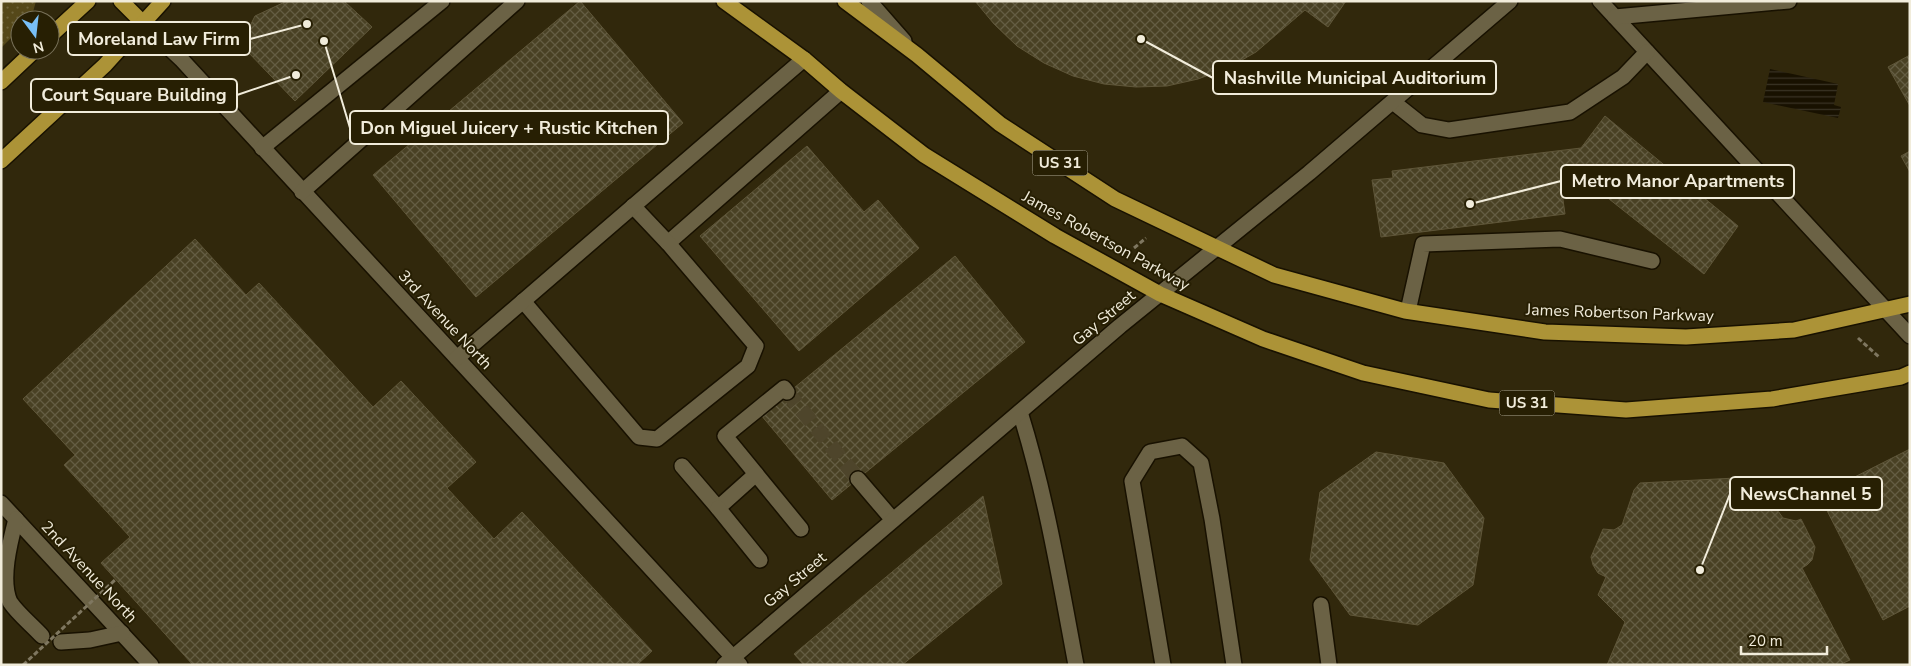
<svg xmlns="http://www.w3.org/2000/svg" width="1911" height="666" font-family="'Nunito Sans',sans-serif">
	<defs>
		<pattern id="green-dots" width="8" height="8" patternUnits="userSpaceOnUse" patternTransform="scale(1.25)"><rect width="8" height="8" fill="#554819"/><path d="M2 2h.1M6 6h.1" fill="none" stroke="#6e633a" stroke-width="1.8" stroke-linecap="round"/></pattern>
		<pattern id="water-rules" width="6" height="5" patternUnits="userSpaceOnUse" patternTransform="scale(1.25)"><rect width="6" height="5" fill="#181100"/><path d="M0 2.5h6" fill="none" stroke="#3a3425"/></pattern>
		<pattern id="building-cross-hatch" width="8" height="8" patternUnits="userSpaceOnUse" patternTransform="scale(1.25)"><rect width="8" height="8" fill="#494124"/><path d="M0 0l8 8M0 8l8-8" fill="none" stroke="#645d43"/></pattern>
	</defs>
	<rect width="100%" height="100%" fill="#31280c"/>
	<!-- green -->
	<path fill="url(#green-dots)" d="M1 1H36L33 12 27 20H20V29L1 48Z"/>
	<!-- water -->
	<path fill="url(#water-rules)" d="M1770 69 1838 84 1834 105 1841 107 1838 118 1763 102Z"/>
	<!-- building -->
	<g fill="url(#building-cross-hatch)" stroke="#5f5639">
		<path d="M287 1H344L372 27 295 101 246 50 247 32 255 16Z"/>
		<path d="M580 1 683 123 476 297 373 175Z"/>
		<path d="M975 1H1346L1328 27 1305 10 1256 52 1228 68 1198 79 1167 86 1136 87 1104 84 1073 76 1044 63 1017 46 994 24Z"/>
		<path d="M1910 55V106L1888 67Z"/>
		<path d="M1605 116 1738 226 1704 274 1585 180 1577 191 1562 193 1565 214 1381 237 1372 180 1393 178 1392 171 1581 148Z"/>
		<path d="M807 146 864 212 878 200 919 248 799 351 700 236Z"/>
		<path d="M1910 151V172L1901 156Z"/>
		<path d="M195 239 246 295 259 283 373 407 401 381 476 462 447 488 494 539 522 512 652 651 637 665H193L101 563 130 537 64 465 75 455 23 399Z"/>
		<path d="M955 256 1025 342 832 500 761 415Z"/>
		<path d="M1910 449V606L1883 620 1819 495Z"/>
		<path d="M1376 452 1444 463 1484 518 1473 585 1418 625 1350 615 1310 560 1320 492Z"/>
		<path d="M1755 477 1762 479 1778 511 1783 518 1796 521 1801 519 1815 547 1812 560 1807 565 1802 568 1850 660 1839 665H1607L1625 622 1598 595 1606 577 1598 573 1593 565 1591 557 1603 529 1614 530 1622 525 1634 490 1640 483Z"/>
		<path d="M983 496 1002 584 902 665H804L794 654Z"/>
	</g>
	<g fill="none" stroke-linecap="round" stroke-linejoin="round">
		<!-- minor-tunnel -->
		<path stroke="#4e452b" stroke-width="15" stroke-dasharray="15 8" stroke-linecap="butt" d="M787 392 858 479"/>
		<!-- minor casing -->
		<g stroke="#181100" stroke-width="18">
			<g id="minor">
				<path d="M869 1 904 41"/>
				<path d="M1600 1 1910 336"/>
				<path d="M1615 17 1789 1"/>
				<path d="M144 24 181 59 740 665"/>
				<path d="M1393 102 1422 125 1449 130 1570 112 1623 77 1647 52"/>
				<path d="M262 148 442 1"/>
				<path d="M302 192 517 1"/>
				<path d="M668 243 841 91"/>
				<path d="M523 301 639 437 657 439 748 366 756 346 668 243 633 206"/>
				<path d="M1408 311 1423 244 1560 239 1652 261"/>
				<path d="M457 358 804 59"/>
				<path d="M787 392 784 388 725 436 801 529"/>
				<path d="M1020 412C1046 495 1060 580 1076 665"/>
				<path d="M682 466 718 508 756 474"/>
				<path d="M858 479 893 520"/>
				<path d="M1 503 151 665"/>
				<path d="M718 508 760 560"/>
				<path d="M16 519C10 542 0 580 10 602 18 614 32 625 42 636"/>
				<path d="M1321 605 1329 665"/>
				<path d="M61 642 90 640 122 633"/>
				<path d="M724 665 1120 326 1309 173 1510 1"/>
				<path d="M1163 665 1132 481 1150 452 1182 446 1201 463 1212 519 1234 665"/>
			</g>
		</g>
		<!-- major casing -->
		<g stroke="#181100" stroke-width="18">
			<g id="major">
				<path d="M121 1 144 24"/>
				<path d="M724 1 804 59 841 91 924 155 1055 236 1160 294 1263 339 1363 373 1489 400 1626 410 1772 399 1901 377 1910 373"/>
				<path d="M845 1 917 55 1000 124 1115 199 1274 275 1405 311 1545 332 1686 337 1794 330 1910 304"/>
				<path d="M50 36 88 1"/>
				<path d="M1 82 35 50"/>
				<path d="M1 161 105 65 163 1"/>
			</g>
		</g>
		<!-- path -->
		<g stroke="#7f7760" stroke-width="3" stroke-dasharray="5 2.5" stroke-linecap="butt">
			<path d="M83 40 90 48"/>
			<path d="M1134 248 1146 238"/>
			<path d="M1858 338 1879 357"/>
		</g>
		<!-- minor -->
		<use href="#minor" stroke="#6b6245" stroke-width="15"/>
		<!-- major -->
		<use href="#major" stroke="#ac9337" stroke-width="15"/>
		<!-- path-bridge -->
		<path stroke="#7f7760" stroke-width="3" stroke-dasharray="5 2.5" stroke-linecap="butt" d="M23 665 116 579"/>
	</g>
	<g text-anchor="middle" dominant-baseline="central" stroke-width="4" stroke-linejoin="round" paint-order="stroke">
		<!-- shield labels -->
		<g fill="#271f03" stroke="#b4ae9a" stroke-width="1">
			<rect x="1032.5" y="150.5" width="55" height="25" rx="4"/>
			<rect x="1499.5" y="390.5" width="55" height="25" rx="4"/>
		</g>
		<g font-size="15" font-weight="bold" fill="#f1ecdb">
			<text x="1060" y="163">US 31</text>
			<text x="1527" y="403">US 31</text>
		</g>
		<!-- street labels -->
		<g font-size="16" fill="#f1ecdb" stroke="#271f03">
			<text transform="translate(1106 241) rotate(29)">James Robertson Parkway</text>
			<text transform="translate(1620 313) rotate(2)">James Robertson Parkway</text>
			<text transform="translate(1104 318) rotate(-40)">Gay Street</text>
			<text transform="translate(445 320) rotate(47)">3rd Avenue North</text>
			<text transform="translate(89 572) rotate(47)">2nd Avenue North</text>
			<text transform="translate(795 580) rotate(-40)">Gay Street</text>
		</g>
	</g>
	<!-- callouts -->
	<path fill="none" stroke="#f1ecdb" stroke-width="2" d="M307 24L250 39M1141 39L1213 78M296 75L237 95M324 41L350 128M1470 204L1561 181M1700 570L1730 494"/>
	<g fill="#f1ecdb" stroke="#271f03" stroke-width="2">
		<circle cx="307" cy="24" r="5"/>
		<circle cx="1141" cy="39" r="5"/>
		<circle cx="296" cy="75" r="5"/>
		<circle cx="324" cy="41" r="5"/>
		<circle cx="1470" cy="204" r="5"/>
		<circle cx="1700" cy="570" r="5"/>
	</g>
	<g fill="#271f03" stroke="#f1ecdb" stroke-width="2">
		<rect x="68" y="22" width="182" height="33" rx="5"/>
		<rect x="1213" y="61" width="283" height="33" rx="5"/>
		<rect x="31" y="79" width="206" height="33" rx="5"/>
		<rect x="350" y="111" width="318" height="33" rx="5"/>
		<rect x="1561" y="165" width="233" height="33" rx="5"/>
		<rect x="1730" y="477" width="152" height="33" rx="5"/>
	</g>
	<g font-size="18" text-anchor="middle" font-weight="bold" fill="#f1ecdb">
		<text x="159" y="45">Moreland Law Firm</text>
		<text x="1355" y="84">Nashville Municipal Auditorium</text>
		<text x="134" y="101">Court Square Building</text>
		<text x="509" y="134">Don Miguel Juicery + Rustic Kitchen</text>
		<text x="1678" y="187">Metro Manor Apartments</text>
		<text x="1806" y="500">NewsChannel 5</text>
	</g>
	<!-- border -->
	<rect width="1911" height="666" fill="none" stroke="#f1ecdb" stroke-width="5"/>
	<!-- north arrow -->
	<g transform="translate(35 35) rotate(165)"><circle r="24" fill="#271f03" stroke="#787159"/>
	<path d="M0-4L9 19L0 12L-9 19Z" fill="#78bff7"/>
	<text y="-8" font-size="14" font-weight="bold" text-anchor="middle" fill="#f1ecdb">N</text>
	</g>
	<!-- scale -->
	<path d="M1741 646v8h86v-8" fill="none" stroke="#f1ecdb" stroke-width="2.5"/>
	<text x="1748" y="646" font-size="15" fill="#f1ecdb" stroke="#271f03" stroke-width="4" paint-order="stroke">20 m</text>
</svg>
